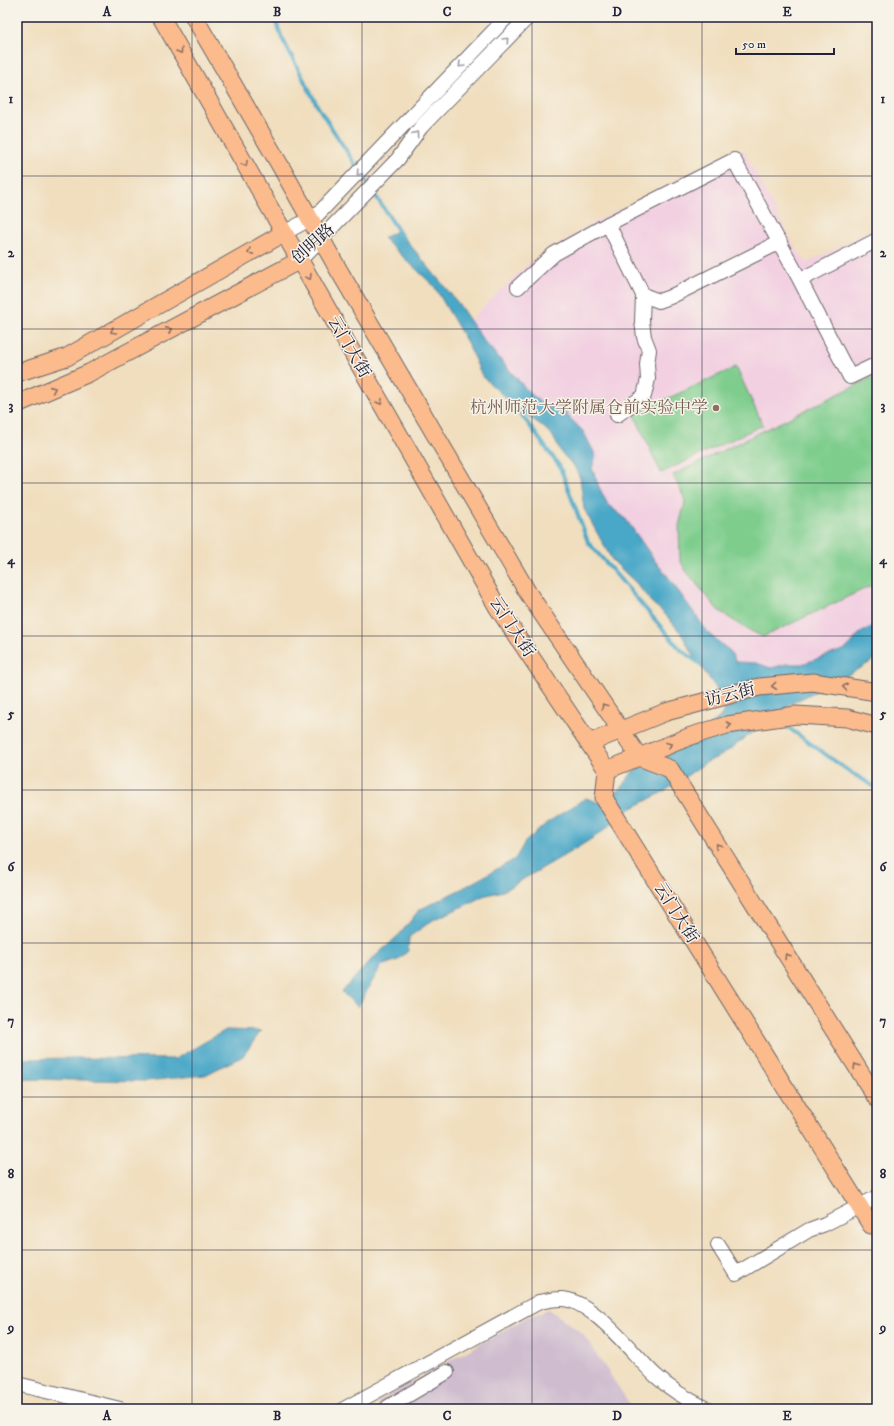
<svg xmlns="http://www.w3.org/2000/svg" width="894" height="1426" font-family="'IM FELL DW Pica','Noto Serif SC',serif">
	<rect width="100%" height="100%" fill="#f7f3e8"/>
	<filter id="ink" filterUnits="userSpaceOnUse"><feTurbulence type="fractalNoise" baseFrequency=".025" numOctaves="2"/><feDisplacementMap in="SourceGraphic" scale="8" xChannelSelector="R" yChannelSelector="G"/><feConvolveMatrix kernelMatrix="1 2 1 2 8 2 1 2 1" color-interpolation-filters="sRGB"/></filter>
	<filter id="wash" filterUnits="userSpaceOnUse"><feTurbulence type="fractalNoise" baseFrequency=".012" numOctaves="4" result="noise"/><feDisplacementMap in="SourceGraphic" scale="16" xChannelSelector="R" yChannelSelector="G"/><feGaussianBlur stdDeviation="0.9" result="paint"/><feColorMatrix in="noise" values="0 0 0 0 0 0 0 0 0 0 0 0 0 0 0 0 0 1.4 0 .05"/><feComposite in="paint" operator="in"/></filter>
	<g filter="url(#wash)">
		<rect width="100%" height="100%" fill="#f0debe"/>
		<!-- built -->
		<path fill="#f2cfe1" d="M737 149 744 151 793 244 807 263 877 227V624L860 633 846 649 802 664H787L771 668 756 663 736 662 730 651 710 635 666 574 658 565 625 518 608 505 599 487 583 431 568 416 564 409 545 407 527 390 483 340 470 321 492 298 529 263 595 222Z"/>
		<!-- industrial -->
		<path fill="#cfbdcf" d="M549 1309 583 1334 633 1409H380L377 1402 529 1316Z"/>
		<!-- green -->
		<g fill="#7ecd8d" stroke="#507864">
			<path d="M736 367 763 425 661 473 634 414Z"/>
			<path d="M877 375V583L763 637 743 627 718 610 686 571 680 560 679 526 685 502 683 495 673 475Z"/>
		</g>
		<!-- water -->
		<g fill="#48a7c7" stroke="#356481">
			<path d="M398 230 458 303 483 340 527 390 545 407 564 409 568 416 583 431 596 456 592 468 599 487 608 505 625 518 658 565 666 574 710 635 730 651 736 662 756 663 771 668 787 664H802L846 649 860 633 877 624V657L871 662 833 683 790 704 775 720 756 730 722 755 705 763 665 791 630 809 599 834 577 848 503 891 483 896 468 904 433 920 409 937 408 951 398 960 381 966 358 1007 342 992 369 962 400 934 419 910 463 888 515 859 525 842 548 822 586 798 600 803 621 789 633 771 685 745 720 717 728 705 697 661 680 632 665 614 651 602 637 584 612 560 584 509 580 478 574 466 562 454 552 435 541 425 518 409 482 376 468 344 434 286 383 238Z"/>
			<path d="M226 1030 261 1031 243 1056 205 1075 146 1081 17 1079V1059L74 1058 175 1059Z"/>
		</g>
		<g fill="none" stroke-linecap="round" stroke-linejoin="round">
			<!-- stream -->
			<g stroke="#48a7c7" stroke-width="4">
				<path d="M274 17 282 38 318 107 403 238"/>
				<path d="M513 403 560 467 588 542 681 650 702 665"/>
				<path d="M782 723 850 772 877 788"/>
			</g>
		</g>
	</g>
	<g filter="url(#ink)">
		<g fill="none" stroke-linecap="round" stroke-linejoin="round">
			<!-- minor casing -->
			<g stroke="#6a6469" stroke-width="16">
				<g id="minor">
					<path d="M284 233 317 215 507 17"/>
					<path d="M877 240 800 280 850 377 877 364"/>
					<path d="M780 242 670 297 659 301 643 295 608 224 734 160 800 280"/>
					<path d="M300 260 398 159 421 127 528 17"/>
					<path d="M518 287 554 254 608 224"/>
					<path d="M617 415 644 396 648 379 647 364 649 350 644 337 642 321 643 295"/>
					<path d="M718 1245 736 1274 809 1230 825 1224 877 1197"/>
					<path d="M17 1384 120 1409"/>
					<path d="M344 1409 539 1302C545 1301 553 1299 560 1299 592 1298 633 1355 656 1376 671 1390 688 1400 707 1409"/>
					<path d="M389 1409 388 1407 447 1372"/>
				</g>
			</g>
			<!-- major casing -->
			<g stroke="#6a6469" stroke-width="19">
				<g id="major">
					<path d="M161 17 498 608 607 770 604 798 871 1225"/>
					<path d="M194 17 281 167 338 269 528 593 639 757 670 769 877 1099"/>
					<path d="M17 373 67 357 284 233"/>
					<path d="M17 404 89 373 300 260"/>
					<path d="M589 743 666 712 759 687 813 682 877 692"/>
					<path d="M607 770 691 736 727 725 796 715 847 718 877 726"/>
				</g>
			</g>
			<!-- minor -->
			<use href="#minor" stroke="#fff" stroke-width="14"/>
			<!-- major -->
			<use href="#major" stroke="#fbbb8c" stroke-width="17"/>
		</g>
		<!-- one-way arrows -->
		<defs><path id="oneway-chevron" d="M-2-3.5L2.5 0L-2 3.5" fill="none" stroke-width="1.6" stroke-linecap="round" stroke-linejoin="round"/></defs>
		<g stroke="#9c9ca7">
			<use href="#oneway-chevron" transform="translate(506 40) rotate(-46)"/>
			<use href="#oneway-chevron" transform="translate(461 65) rotate(134)"/>
			<use href="#oneway-chevron" transform="translate(416 134) rotate(-54)"/>
			<use href="#oneway-chevron" transform="translate(359 173) rotate(134)"/>
		</g>
		<g stroke="#8e6e64">
			<use href="#oneway-chevron" transform="translate(180 51) rotate(60)"/>
			<use href="#oneway-chevron" transform="translate(245 164) rotate(60)"/>
			<use href="#oneway-chevron" transform="translate(250 252) rotate(151)"/>
			<use href="#oneway-chevron" transform="translate(309 277) rotate(60)"/>
			<use href="#oneway-chevron" transform="translate(169 330) rotate(-28)"/>
			<use href="#oneway-chevron" transform="translate(113 331) rotate(150)"/>
			<use href="#oneway-chevron" transform="translate(53 389) rotate(-24)"/>
			<use href="#oneway-chevron" transform="translate(380 402) rotate(60)"/>
			<use href="#oneway-chevron" transform="translate(774 686) rotate(174)"/>
			<use href="#oneway-chevron" transform="translate(845 687) rotate(-172)"/>
			<use href="#oneway-chevron" transform="translate(604 706) rotate(-124)"/>
			<use href="#oneway-chevron" transform="translate(729 725) rotate(-11)"/>
			<use href="#oneway-chevron" transform="translate(669 745) rotate(-23)"/>
			<use href="#oneway-chevron" transform="translate(718 846) rotate(-122)"/>
			<use href="#oneway-chevron" transform="translate(787 956) rotate(-122)"/>
			<use href="#oneway-chevron" transform="translate(856 1066) rotate(-122)"/>
		</g>
	</g>
	<!-- grid -->
	<path fill="none" stroke="#22223b" stroke-width="1" stroke-opacity="0.55" d="M192 17V1409M362 17V1409M532 17V1409M702 17V1409M17 176H877M17 329H877M17 483H877M17 636H877M17 790H877M17 943H877M17 1097H877M17 1250H877"/>
	<!-- markers -->
	<circle fill="#8d6e63" stroke="#f7f3e8" stroke-width="1.5" cx="716" cy="408" r="4"/>
	<g text-anchor="middle" dominant-baseline="central" stroke-width="3" stroke-linejoin="round" paint-order="stroke">
		<!-- street labels -->
		<g font-size="17" fill="#22223b" stroke="#f7f3e8">
			<text transform="translate(313 244) rotate(-42)">创明路</text>
			<text transform="translate(349 347) rotate(60)">云门大街</text>
			<text transform="translate(512 627) rotate(57)">云门大街</text>
			<text transform="translate(730 695) rotate(-14)">访云街</text>
			<text transform="translate(676 913) rotate(58)">云门大街</text>
		</g>
		<!-- education labels -->
		<g font-size="17" fill="#785e54" stroke="#f7f3e8" text-anchor="end">
			<text x="708" y="408">杭州师范大学附属仓前实验中学</text>
		</g>
	</g>
	<!-- margin -->
	<rect width="894" height="1426" fill="none" stroke="#f7f3e8" stroke-width="44"/>
	<!-- scale -->
	<path d="M736 48v6h98v-6" fill="none" stroke="#22223b" stroke-width="2"/>
	<text x="742" y="48" font-size="12" fill="#22223b" stroke="#f7f3e8" stroke-width="3" paint-order="stroke">50 m</text>
	<rect x="22" y="22" width="850" height="1382" fill="none" stroke="#22223b" stroke-width="1.5"/>
	<g font-size="13" text-anchor="middle" font-weight="bold" fill="#22223b">
		<text x="107" y="16">A</text>
		<text x="277" y="16">B</text>
		<text x="447" y="16">C</text>
		<text x="617" y="16">D</text>
		<text x="787" y="16">E</text>
		<text x="11" y="103">1</text>
		<text x="883" y="103">1</text>
		<text x="11" y="257">2</text>
		<text x="883" y="257">2</text>
		<text x="11" y="410">3</text>
		<text x="883" y="410">3</text>
		<text x="11" y="564">4</text>
		<text x="883" y="564">4</text>
		<text x="11" y="718">5</text>
		<text x="883" y="718">5</text>
		<text x="11" y="871">6</text>
		<text x="883" y="871">6</text>
		<text x="11" y="1025">7</text>
		<text x="883" y="1025">7</text>
		<text x="11" y="1178">8</text>
		<text x="883" y="1178">8</text>
		<text x="11" y="1332">9</text>
		<text x="883" y="1332">9</text>
		<text x="107" y="1420">A</text>
		<text x="277" y="1420">B</text>
		<text x="447" y="1420">C</text>
		<text x="617" y="1420">D</text>
		<text x="787" y="1420">E</text>
	</g>
</svg>
